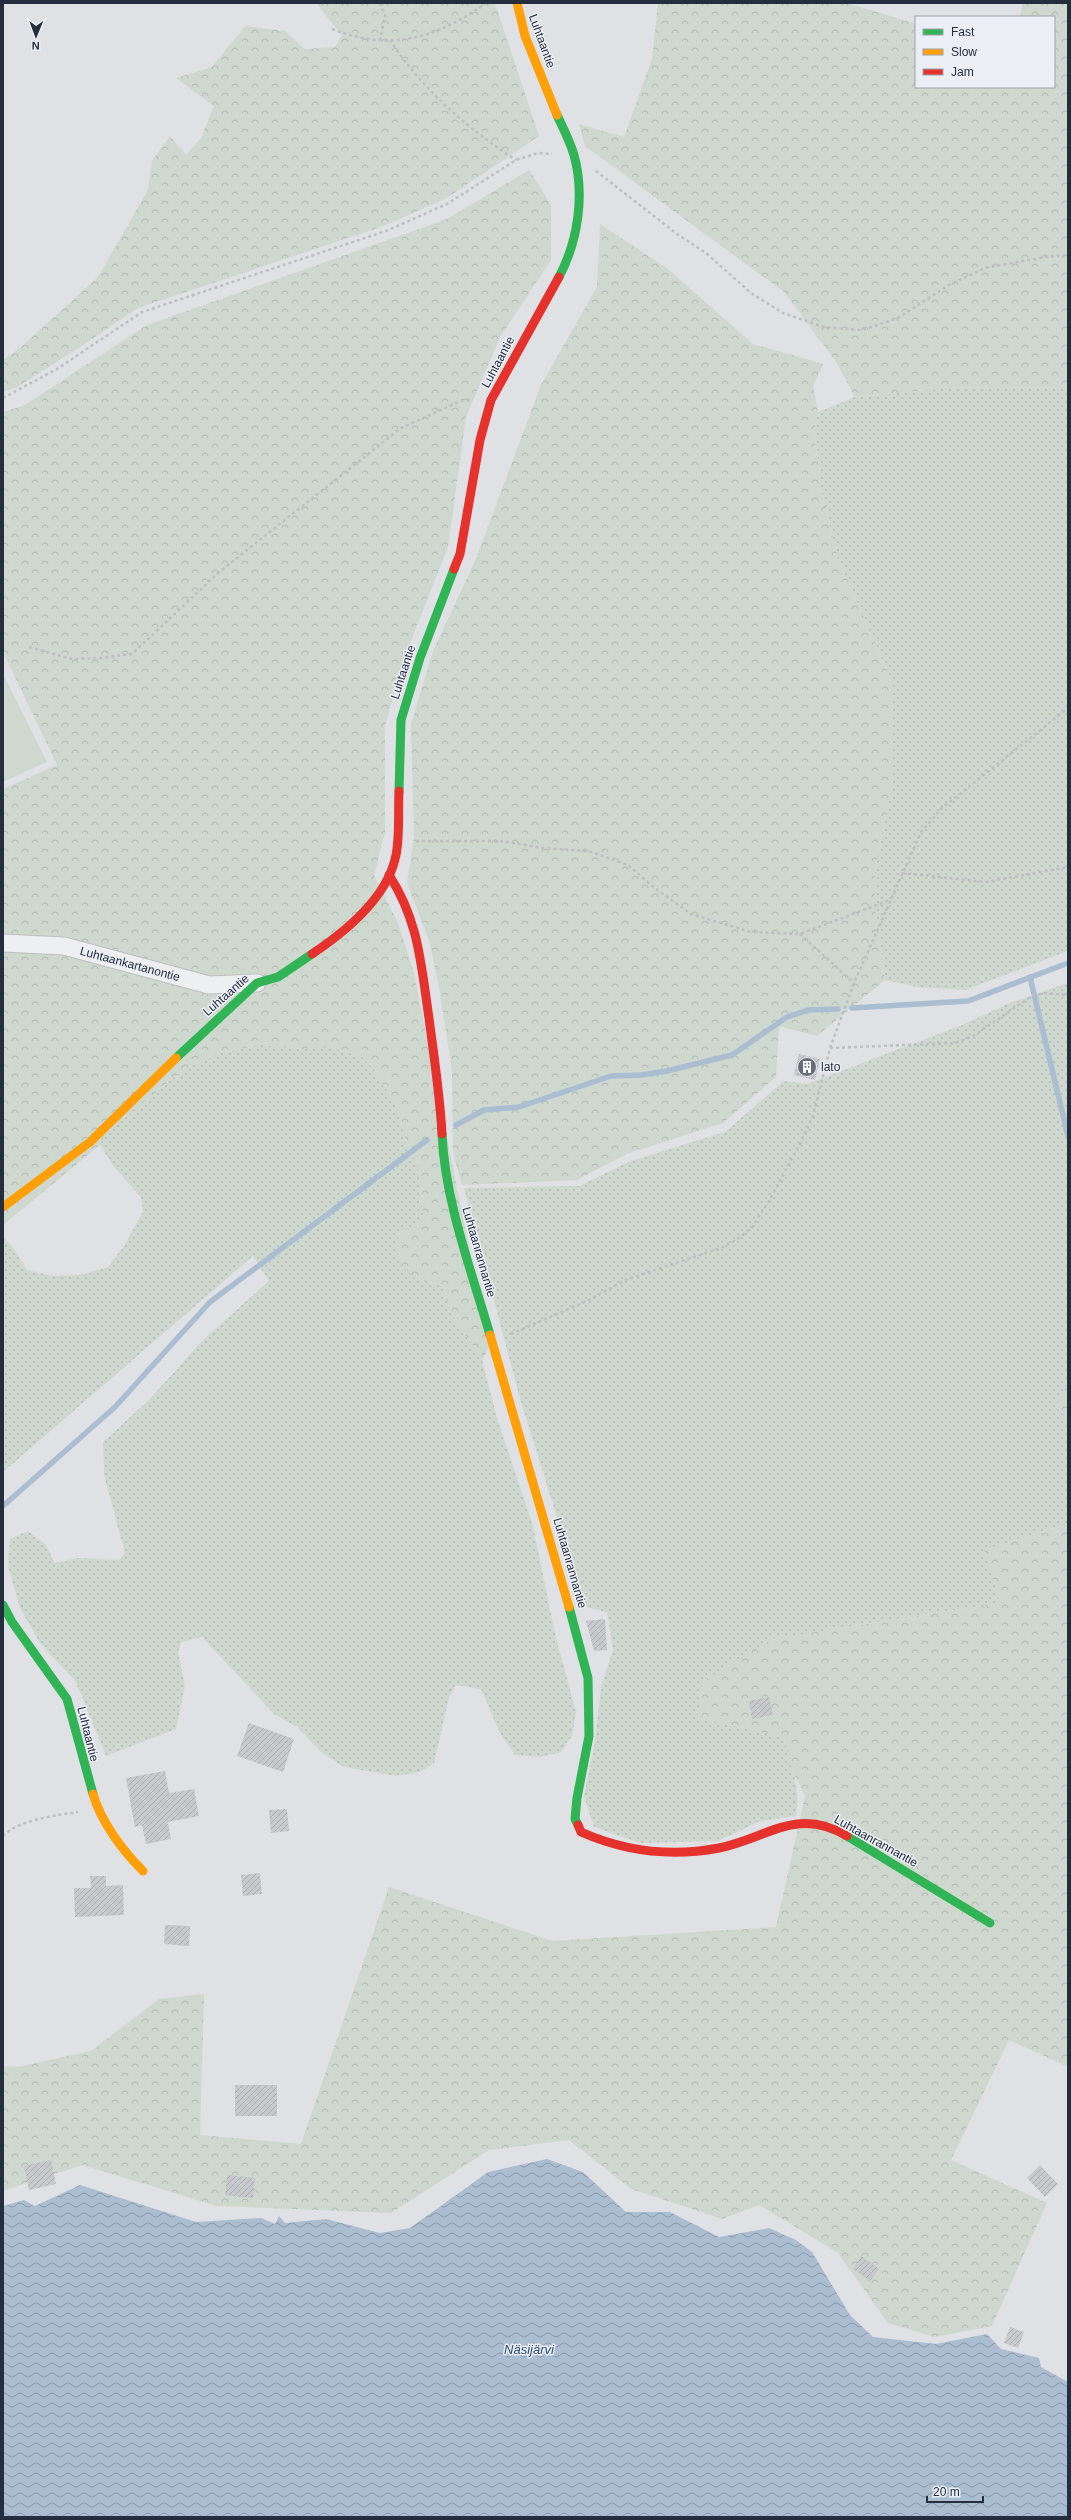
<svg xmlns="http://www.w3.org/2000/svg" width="1071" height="2520" font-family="Arial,sans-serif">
	<defs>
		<pattern id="grass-dots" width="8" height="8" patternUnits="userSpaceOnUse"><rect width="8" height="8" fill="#cfd8cf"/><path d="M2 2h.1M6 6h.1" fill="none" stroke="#b2bab3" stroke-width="1.8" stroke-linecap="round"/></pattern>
		<pattern id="forest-crowns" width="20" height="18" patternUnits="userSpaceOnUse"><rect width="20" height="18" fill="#cfd8cf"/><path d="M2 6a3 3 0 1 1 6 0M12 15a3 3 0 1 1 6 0" fill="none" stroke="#b2bab3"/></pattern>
		<pattern id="water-waves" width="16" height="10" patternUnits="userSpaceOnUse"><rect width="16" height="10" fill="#abbdd1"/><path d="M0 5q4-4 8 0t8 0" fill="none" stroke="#8b9aab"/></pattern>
		<pattern id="building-hatch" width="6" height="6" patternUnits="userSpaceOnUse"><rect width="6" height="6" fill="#c7c9cc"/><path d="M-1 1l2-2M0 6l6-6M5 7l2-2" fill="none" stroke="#abadb0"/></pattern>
	</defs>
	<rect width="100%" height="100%" fill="#dfe1e4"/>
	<!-- grass -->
	<g fill="url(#grass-dots)">
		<path d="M1068 387V951L965 990 917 987 885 980 874 903 875 872 891 789V681L838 558 822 494 814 432 818 412 855 397 939 389Z"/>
		<path d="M1068 983V1383L1057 1404 1068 1423V1524L984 1550 1001 1603 840 1628 698 1718 784 1737C791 1763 801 1790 796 1816L760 1821 718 1841 640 1843 594 1827 584 1796 595 1742 601 1687 613 1650 607 1612 585 1607 521 1402 464 1188 579 1186 631 1161 725 1132 784 1081 807 1084 960 1026 1012 1002Z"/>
		<path d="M261 1045 303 1049 330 1047 362 1057 375 1070 398 1109 405 1140 418 1166 424 1221 397 1235 416 1279 441 1285 454 1317 482 1360 496 1414 533 1526 555 1634 576 1712 572 1736 561 1752 541 1757 515 1755 500 1733 481 1689 456 1685 449 1698 434 1763 420 1772 396 1776 344 1767 321 1752 297 1727 274 1714 202 1637 181 1642 178 1652 185 1686 176 1729 106 1756 76 1682 40 1643 20 1608 8 1566 10 1539 28 1531 45 1544 55 1563 77 1558 119 1560 125 1553 104 1475 103 1442 149 1400 203 1340 269 1281 253 1256 3 1472V1237L11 1245 27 1270 53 1276 80 1275 108 1267 124 1246 143 1212 141 1197 114 1167 100 1145 105 1134 184 1069 223 1052Z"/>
	</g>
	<!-- forest -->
	<g fill="url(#forest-crowns)">
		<path d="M319 3H495L539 136 447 198 384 226 138 308 77 349 17 387 3 392V360L20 348 98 277 148 190 152 161 170 136 186 155 201 138 214 106 176 78 212 67 245 26 285 31 305 49 335 47 342 36 318 5Z"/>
		<path d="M658 3H848L916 24V87H1054V17H1020L1023 3H1068V387L939 389 855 397 836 362 784 292 585 146 579 124 624 137 652 59Z"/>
		<path d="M529 170 551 205V260L500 337 466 417 448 547 405 656 385 725V832L374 875 398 923 414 973 489 1348 482 1360 454 1317 441 1285 416 1279 399 1264 397 1235 424 1221 418 1166 405 1140 398 1109 375 1070 362 1057 330 1047 303 1049 261 1045 223 1052 184 1069 105 1134 100 1145 3 1225V789L57 765 3 652V412L25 405 147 325 447 219Z"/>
		<path d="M600 224 668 269 753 344 823 364 813 386 818 412 814 432 822 494 838 558 891 681V789L875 872V907L885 980 817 1036 779 1026 776 1077 723 1123 626 1154 577 1180 462 1185 453 1153 452 1070 438 982 429 940 407 883 414 837 411 724 433 651 475 561 541 385 597 287Z"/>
		<path d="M1068 1383V1423L1057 1404Z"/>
		<path d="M1068 1524V2067L1009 2040 951 2160 1047 2203 992 2326 934 2337 888 2323 838 2253 759 2205 722 2219 631 2189 569 2140 489 2150 391 2213 217 2206 82 2165 3 2191V2066L17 2067 91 2051 159 1999 204 1994 200 2135 301 2144 389 1887 552 1941 776 1927 805 1796 794 1774 784 1737 697 1718 703 1681 771 1639 1000 1603 984 1550Z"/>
	</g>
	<!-- garden -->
	<path fill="#cfd8cf" d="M3 674 47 762 3 782Z"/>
	<!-- water -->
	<path fill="url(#water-waves)" d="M547 2159 583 2172 626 2212H670L719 2237 769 2228 796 2240 812 2252 850 2315 873 2337 936 2344 987 2334 1001 2349 1039 2358 1041 2367 1068 2382V2517H3V2206L24 2200 35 2206 80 2185 196 2222 261 2218 275 2224 279 2216 285 2223 326 2219 380 2233 410 2228 488 2172Z"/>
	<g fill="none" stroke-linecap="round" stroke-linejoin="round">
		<!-- stream -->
		<g stroke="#abbdd1" stroke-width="5.5">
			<path d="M1030 977 1068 1136"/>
			<path d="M852 1008 968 1001 1068 963"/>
			<path d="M456 1125 484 1110 519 1107 611 1076 641 1075 667 1071 732 1055 787 1017 808 1010 838 1009"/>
			<path d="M3 1506 115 1407 210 1302 427 1140"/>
		</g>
	</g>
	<!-- building -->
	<g fill="url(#building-hatch)">
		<path d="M799 1054 820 1059 815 1080 794 1075Z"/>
		<path d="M605 1619 607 1650 594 1651 586 1621Z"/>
		<path d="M769 1697 773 1715 752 1719 749 1701Z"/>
		<path d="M249 1723 294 1739 283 1772 237 1756Z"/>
		<path d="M165 1771 169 1793 194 1789 199 1816 168 1822 171 1839 146 1844 142 1825 135 1827 126 1778Z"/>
		<path d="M287 1809 289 1831 271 1833 269 1810Z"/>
		<path d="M260 1873 262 1894 243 1896 241 1875Z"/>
		<path d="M90 1876H106V1886L123 1885 124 1915 75 1917 74 1888H91Z"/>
		<path d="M165 1925 190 1926 189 1946 164 1944Z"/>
		<rect x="235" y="2085" width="42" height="31"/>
		<path d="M51 2160 56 2184 29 2190 24 2166Z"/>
		<path d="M1040 2165 1058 2184 1045 2197 1027 2178Z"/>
		<path d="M227 2175 255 2178 253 2198 225 2195Z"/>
		<path d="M861 2256 879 2269 870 2281 853 2269Z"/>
		<path d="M1010 2327 1024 2332 1018 2348 1004 2343Z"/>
	</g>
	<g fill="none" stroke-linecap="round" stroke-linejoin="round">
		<!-- street casing -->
		<g stroke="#bdbfc2" stroke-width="19">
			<path id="street" d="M3 943 64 946 209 985 257 983"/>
		</g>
		<!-- path -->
		<g stroke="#bebfc4" stroke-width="2.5" stroke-dasharray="3 3" stroke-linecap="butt">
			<path d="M380 3 385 16 380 40"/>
			<path d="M332 29C391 52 437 38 486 3"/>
			<path d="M390 40C420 87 469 130 516 160"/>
			<path d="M596 171 677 234 706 253 751 293 783 313 824 327 862 330 898 318 949 285 985 268 1045 257 1068 255"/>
			<path d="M3 398 57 369 142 312 386 231 447 204 516 160 538 153 552 154"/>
			<path d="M29 647 72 659 100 658 132 654 218 573 401 428 463 400H471"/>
			<path d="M416 841H501L543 848 588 851 628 865 656 889 691 914 751 932 800 934 890 900"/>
			<path d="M902 873 986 882 1068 867"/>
			<path d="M800 934 854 983"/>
			<path d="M830 1048 955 1043 973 1036 1032 996 1044 993 1068 995"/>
			<path d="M511 1334 587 1301 625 1280 721 1248 736 1240 752 1227 769 1201 801 1142 813 1116 830 1048 854 983 921 832 941 809 1068 708"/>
			<path d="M3 1836C17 1820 58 1815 78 1812"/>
		</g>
		<!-- street -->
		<use href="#street" stroke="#eeeff1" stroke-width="17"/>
		<!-- fast -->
		<g stroke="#30b455" stroke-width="9">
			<path d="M557 115C563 128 570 141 574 155 585 195 578 241 559 277"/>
			<path d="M399 791 401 720 420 658 454 569"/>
			<path d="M176 1058 257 983 278 977 312 954"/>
			<path d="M442 1134C445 1202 471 1269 490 1335"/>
			<path d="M3 1605 12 1622 67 1699 93 1794"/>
			<path d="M569 1607 588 1678 589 1736 577 1798 575 1819 578 1825"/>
			<path d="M847 1836 990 1923"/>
		</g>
		<!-- slow -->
		<g stroke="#ff9f0a" stroke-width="9">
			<path d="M517 3 525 36 557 115"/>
			<path d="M3 1207 90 1142 176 1058"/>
			<path d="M490 1335 569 1607"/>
			<path d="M93 1794C101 1822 123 1851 143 1871"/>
		</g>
		<!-- jam -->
		<g stroke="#e5322d" stroke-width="9">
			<path d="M454 569 460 554 480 440 491 400 559 277"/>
			<path d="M389 875C419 921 421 965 429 1018 434 1057 440 1095 442 1134"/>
			<path d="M312 954C345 932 388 897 396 855 400 835 398 812 399 791"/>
			<path d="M578 1825 581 1832C624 1851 672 1857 719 1848 768 1838 797 1806 847 1836"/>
		</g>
	</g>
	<!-- icons -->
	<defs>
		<g id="building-disc" transform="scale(1)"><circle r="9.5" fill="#666d78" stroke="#ebeff5"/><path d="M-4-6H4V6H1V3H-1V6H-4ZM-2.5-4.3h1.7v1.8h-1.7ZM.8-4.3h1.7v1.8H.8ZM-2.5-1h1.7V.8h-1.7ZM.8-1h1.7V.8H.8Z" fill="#fff"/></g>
	</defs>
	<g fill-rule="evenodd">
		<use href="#building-disc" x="807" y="1067"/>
	</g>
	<g text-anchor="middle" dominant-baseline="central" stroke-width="3" stroke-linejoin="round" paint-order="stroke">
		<!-- street labels -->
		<g font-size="12" fill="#252e3e" stroke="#ebeff5">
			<text transform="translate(542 41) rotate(70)">Luhtaantie</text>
			<text transform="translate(498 362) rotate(-62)">Luhtaantie</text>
			<text transform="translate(403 672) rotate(-72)">Luhtaantie</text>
			<text transform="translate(130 964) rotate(15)">Luhtaankartanontie</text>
			<text transform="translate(226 995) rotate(-41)">Luhtaantie</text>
			<text transform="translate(479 1252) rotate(74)">Luhtaanrannantie</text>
			<text transform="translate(570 1563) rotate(74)">Luhtaanrannantie</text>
			<text transform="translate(88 1734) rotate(76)">Luhtaantie</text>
			<text transform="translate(876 1841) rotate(29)">Luhtaanrannantie</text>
		</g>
		<!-- poi labels -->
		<g font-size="12" fill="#252e3e" stroke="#ebeff5" text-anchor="start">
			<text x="821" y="1067">lato</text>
		</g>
		<!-- water labels -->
		<g font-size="13" font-style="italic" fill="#2f4d73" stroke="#ebeff5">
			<text x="529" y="2349">Näsijärvi</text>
		</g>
	</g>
	<!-- border -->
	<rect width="1071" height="2520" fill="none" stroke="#252e3e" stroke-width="8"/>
	<!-- legend -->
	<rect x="915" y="16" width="140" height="72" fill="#ebeff5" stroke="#9ca2ac"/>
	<rect x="923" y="29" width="20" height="6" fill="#30b455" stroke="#9ca2ac"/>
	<text x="951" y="36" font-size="12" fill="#252e3e">Fast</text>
	<rect x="923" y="49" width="20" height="6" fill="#ff9f0a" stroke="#9ca2ac"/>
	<text x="951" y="56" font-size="12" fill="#252e3e">Slow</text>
	<rect x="923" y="69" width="20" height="6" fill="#e5322d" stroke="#9ca2ac"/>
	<text x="951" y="76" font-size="12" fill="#252e3e">Jam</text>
	<!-- north arrow -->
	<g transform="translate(36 36) rotate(181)" stroke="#ebeff5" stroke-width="3" paint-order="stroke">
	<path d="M0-3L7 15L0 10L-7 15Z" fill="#252e3e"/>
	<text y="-6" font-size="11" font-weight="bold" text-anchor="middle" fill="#252e3e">N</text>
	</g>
	<!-- scale -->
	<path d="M927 2496v6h56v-6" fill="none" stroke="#252e3e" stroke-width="2"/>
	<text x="933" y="2496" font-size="12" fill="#252e3e" stroke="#ebeff5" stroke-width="3" paint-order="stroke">20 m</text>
</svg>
